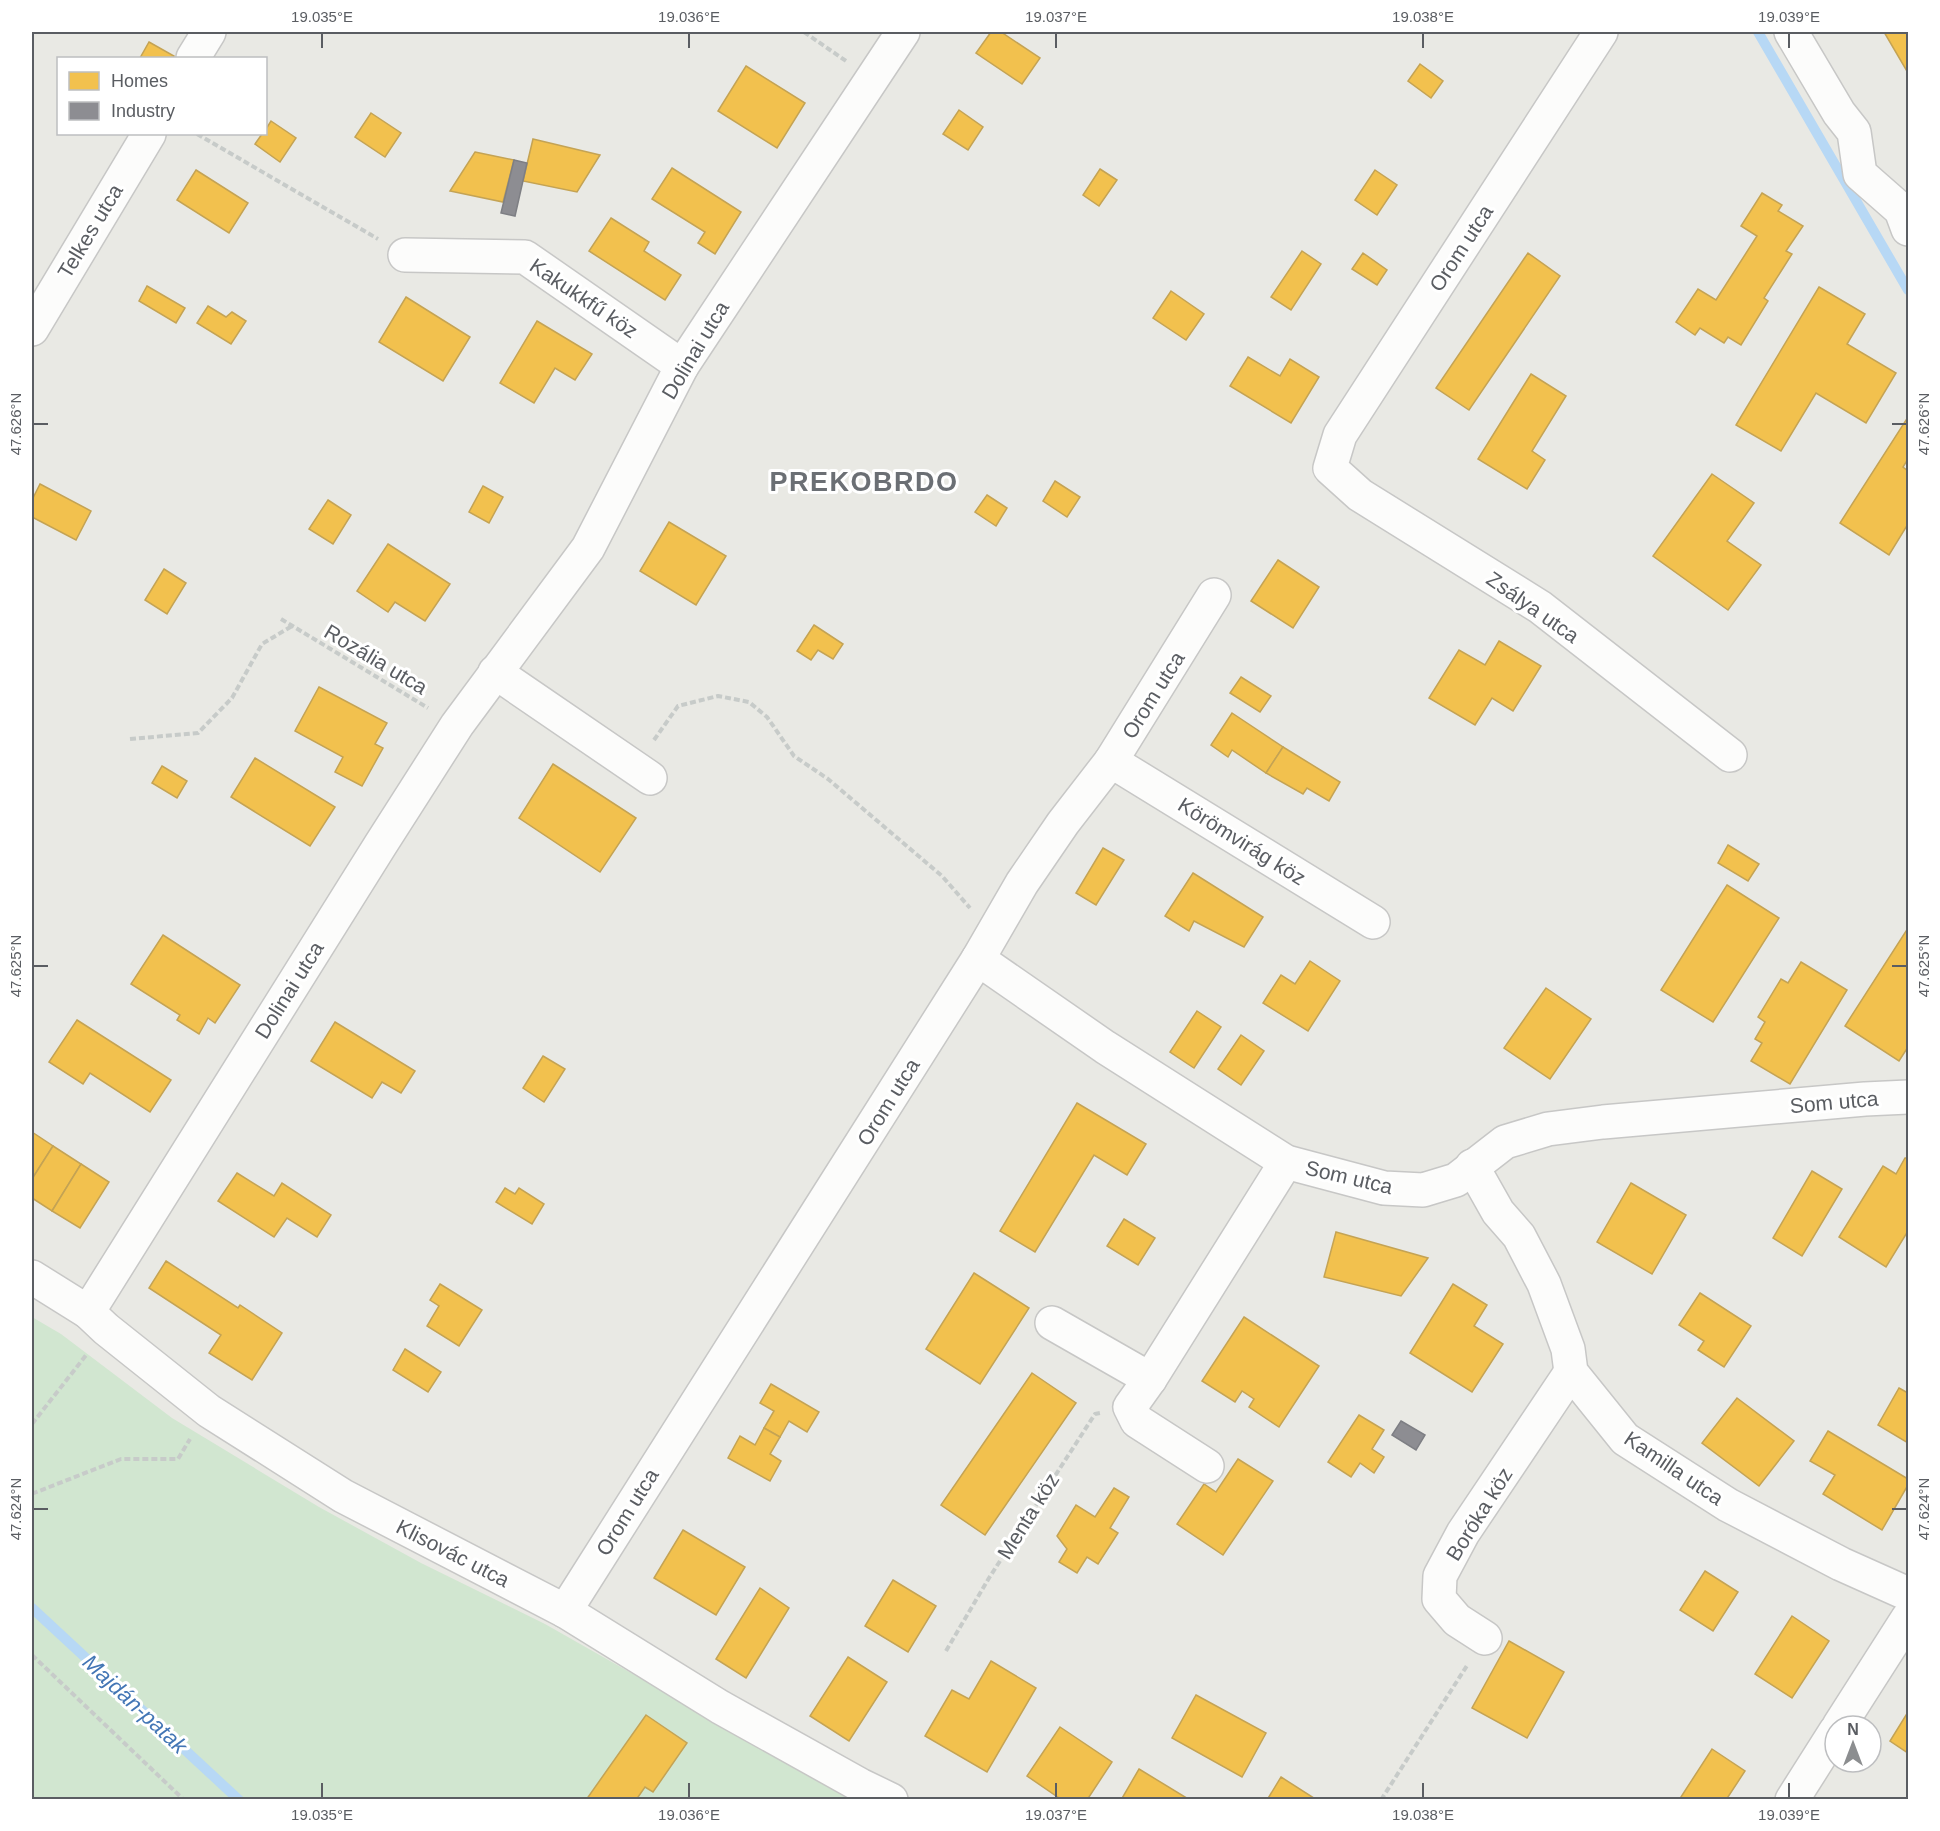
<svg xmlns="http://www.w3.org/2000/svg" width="1940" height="1831" font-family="Arial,sans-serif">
	<rect width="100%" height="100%" fill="#e9e9e4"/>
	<!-- green -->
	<path fill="#d1e6d0" d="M32 1317 61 1334 172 1418 319 1507 421 1563 545 1624 853 1799H32Z"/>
	<!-- homes -->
	<g fill="#f2c14e" stroke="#c4a354" stroke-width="1.5">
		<path d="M991 32H1001L1040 58 1022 84 976 53Z"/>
		<path d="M1884 32H1908V73Z"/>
		<path d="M149 42 174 56 173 58H140Z"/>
		<path d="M1420 64 1443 81 1431 98 1408 81Z"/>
		<path d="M746 66 805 103 777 148 718 111Z"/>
		<path d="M959 110 983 127 968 150 943 134Z"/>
		<path d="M371 113 401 133 385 157 355 137Z"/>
		<path d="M271 121 296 138 280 162 255 144 262 134H266V129Z"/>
		<path d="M533 139 600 155 577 192 523 181Z"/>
		<path d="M475 152 514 160 503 202 450 191Z"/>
		<path d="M672 168 741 212 715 254 698 243 705 232 652 199Z"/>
		<path d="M1100 169 1117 180 1099 206 1083 195Z"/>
		<path d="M196 170 248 203 229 233 177 200Z"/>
		<path d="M1375 170 1397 185 1377 215 1355 200Z"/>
		<path d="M1762 193 1782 205 1778 211 1803 226 1786 251 1792 254 1764 298 1768 301 1741 345 1728 337 1724 343 1700 328 1695 335 1676 322 1698 289 1716 300 1757 236 1741 226Z"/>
		<path d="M611 218 649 242 644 251 681 275 665 300 589 251Z"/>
		<path d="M1302 251 1321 264 1291 310 1271 297Z"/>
		<path d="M1363 253 1387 270 1377 285 1352 269Z"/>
		<path d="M1528 253 1560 276 1469 410 1436 388Z"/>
		<path d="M147 286 185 308 176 323 139 301Z"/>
		<path d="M1819 287 1865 314 1847 344 1896 373 1866 423 1816 393 1781 451 1736 425Z"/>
		<path d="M1171 291 1204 314 1186 340 1153 318Z"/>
		<path d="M406 297 470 337 443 381 379 342Z"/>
		<path d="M208 306 226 317 232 312 246 321 231 344 197 323Z"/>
		<path d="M537 321 592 354 575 380 555 368 534 403 500 383Z"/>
		<path d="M1248 357 1280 376 1290 359 1319 377 1291 423 1230 386Z"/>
		<path d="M1531 374 1566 396 1532 451 1545 460 1527 489 1478 459Z"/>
		<path d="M1908 417V459L1903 467 1908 471V524L1889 555 1840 523Z"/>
		<path d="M1712 474 1754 503 1727 541 1761 565 1728 610 1653 556Z"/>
		<path d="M1055 481 1080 497 1067 517 1043 501Z"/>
		<path d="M40 484 91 511 76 540 32 517V500Z"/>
		<path d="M483 486 503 497 489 523 469 512Z"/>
		<path d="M987 495 1007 508 996 526 975 512Z"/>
		<path d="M328 500 351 515 333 544 309 529Z"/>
		<path d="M669 522 726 556 696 605 640 571Z"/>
		<path d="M388 544 450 584 425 621 395 602 388 612 357 591Z"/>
		<path d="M1278 560 1319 587 1293 628 1251 601Z"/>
		<path d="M164 569 186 583 167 614 145 600Z"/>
		<path d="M814 625 843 644 833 659 818 650 811 660 797 651Z"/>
		<path d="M1499 641 1541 666 1513 711 1492 698 1475 725 1429 698 1459 650 1485 665Z"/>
		<path d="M1241 677 1271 696 1260 712 1230 693Z"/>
		<path d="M319 687 387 723 375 744 383 748 362 786 335 772 343 757 295 731Z"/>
		<path d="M1232 713 1283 747 1266 773 1232 750 1228 757 1211 745Z"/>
		<path d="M1283 747 1340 782 1329 801 1307 788 1303 794 1266 773Z"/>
		<path d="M255 758 335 807 310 846 231 797Z"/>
		<path d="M553 764 636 818 600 872 519 818Z"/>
		<path d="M162 766 187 781 177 798 152 783Z"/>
		<path d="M1728 845 1759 864 1748 881 1718 863Z"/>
		<path d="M1103 848 1124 860 1096 905 1076 893Z"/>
		<path d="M1193 873 1263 917 1244 947 1194 921 1189 931 1165 916Z"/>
		<path d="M1727 885 1779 918 1713 1022 1661 990Z"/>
		<path d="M1908 928V1047L1899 1061 1845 1026Z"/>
		<path d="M163 935 240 985 215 1023 208 1018 199 1034 177 1020 180 1015 131 984Z"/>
		<path d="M1310 961 1340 981 1308 1031 1263 1003 1281 975 1295 984Z"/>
		<path d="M1801 962 1847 990 1790 1084 1751 1061 1762 1043 1755 1039 1765 1022 1758 1017 1781 979 1788 983Z"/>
		<path d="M1546 988 1591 1019 1550 1079 1504 1048Z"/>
		<path d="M1197 1011 1221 1027 1194 1068 1170 1052Z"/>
		<path d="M77 1020 171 1080 150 1112 90 1073 83 1084 49 1062Z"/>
		<path d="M335 1022 415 1071 401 1093 382 1082 372 1098 311 1061Z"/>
		<path d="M1241 1035 1264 1051 1241 1085 1218 1069Z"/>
		<path d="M543 1056 565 1069 544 1102 523 1088Z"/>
		<path d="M1077 1103 1146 1144 1127 1175 1094 1155 1035 1252 1000 1231Z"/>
		<path d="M32 1132 53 1146 32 1179Z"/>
		<path d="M53 1146 81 1164 52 1211 32 1198V1179Z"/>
		<path d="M1905 1158H1908V1231L1886 1267 1839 1237 1883 1166 1896 1174Z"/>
		<path d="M81 1164 109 1182 80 1228 52 1211Z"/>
		<path d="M1812 1171 1842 1189 1802 1256 1773 1238Z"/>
		<path d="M237 1173 274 1196 282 1183 331 1215 317 1237 287 1218 274 1237 218 1201Z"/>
		<path d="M1631 1183 1686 1215 1652 1274 1597 1242Z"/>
		<path d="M505 1188 515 1194 519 1188 544 1204 532 1224 496 1202Z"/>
		<path d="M1124 1219 1155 1238 1138 1265 1107 1246Z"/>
		<path d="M1336 1232 1428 1258 1401 1296 1324 1277Z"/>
		<path d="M166 1261 238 1308 240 1305 282 1333 252 1380 209 1353 221 1335 149 1288Z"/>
		<path d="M974 1273 1029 1308 980 1384 926 1349Z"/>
		<path d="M440 1284 482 1310 459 1346 427 1326 439 1306 430 1300Z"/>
		<path d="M1453 1284 1487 1305 1474 1326 1503 1344 1472 1392 1410 1353Z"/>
		<path d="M1700 1293 1751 1326 1724 1367 1698 1350 1704 1341 1679 1325Z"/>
		<path d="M1244 1317 1319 1366 1279 1427 1249 1407 1254 1399 1242 1391 1235 1402 1202 1381Z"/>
		<path d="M405 1349 441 1372 428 1392 393 1370Z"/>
		<path d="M1032 1373 1076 1403 985 1535 941 1505Z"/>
		<path d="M771 1384 819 1412 807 1432 789 1421 780 1437 764 1428 774 1411 760 1403Z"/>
		<path d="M1899 1388 1908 1393V1443L1878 1425Z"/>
		<path d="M1737 1398 1794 1441 1759 1486 1702 1443Z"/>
		<path d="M1359 1415 1384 1430 1372 1449 1384 1457 1374 1473 1360 1463 1351 1477 1328 1462Z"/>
		<path d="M764 1428 780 1437 770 1454 781 1461 770 1481 728 1458 740 1436 755 1445Z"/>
		<path d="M1828 1431 1908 1479V1485L1882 1530 1823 1494 1835 1475 1810 1461Z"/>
		<path d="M1238 1459 1273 1481 1223 1555 1177 1524 1204 1484 1216 1492Z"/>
		<path d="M1114 1488 1129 1497 1110 1528 1118 1533 1098 1564 1087 1557 1077 1573 1059 1562 1067 1549 1057 1536 1076 1505 1095 1517Z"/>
		<path d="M683 1530 745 1567 716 1615 654 1578Z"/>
		<path d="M1705 1571 1738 1592 1713 1631 1680 1610Z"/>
		<path d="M893 1580 936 1606 908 1652 865 1626Z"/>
		<path d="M760 1588 789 1608 746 1678 716 1659Z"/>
		<path d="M1792 1616 1829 1641 1792 1698 1755 1674Z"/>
		<path d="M1509 1641 1564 1672 1527 1738 1472 1708Z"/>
		<path d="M848 1657 887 1682 849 1741 810 1716Z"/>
		<path d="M991 1661 1036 1688 987 1772 925 1736 952 1690 969 1699Z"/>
		<path d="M1196 1695 1266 1733 1242 1777 1172 1738Z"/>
		<path d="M1908 1712V1753L1890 1741Z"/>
		<path d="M646 1715 687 1743 653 1792 645 1787 636 1800H586Z"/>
		<path d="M1060 1727 1112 1762 1087 1800H1062L1027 1776Z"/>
		<path d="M1712 1749 1745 1771 1726 1800H1679Z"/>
		<path d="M1139 1769 1190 1800H1121Z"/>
		<path d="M1281 1777 1317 1800H1267Z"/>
	</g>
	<!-- industry -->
	<g fill="#8d8d92" stroke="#7e7f84" stroke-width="1.5">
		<path d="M514 160 527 163 515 216 501 213Z"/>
		<path d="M1401 1421 1425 1435 1416 1450 1392 1435Z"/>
	</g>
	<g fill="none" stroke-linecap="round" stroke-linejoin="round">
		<!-- stream -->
		<g stroke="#b7d8f5" stroke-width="10">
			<path d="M1758 32 1908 290"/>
			<path d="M32 1608 239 1800"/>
		</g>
		<!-- minor casing -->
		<g stroke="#c7c7c6" stroke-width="36">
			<g id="minor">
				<path d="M1601 32 1340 435 1330 468 1360 495 1540 607 1730 755"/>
				<path d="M1791 32 1839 113 1854 132 1860 174 1901 210 1908 229"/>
				<path d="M193 58 209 32"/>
				<path d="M405 255 525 257 682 366"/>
				<path d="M32 329 149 134"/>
				<path d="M495 672 650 778"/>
				<path d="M1111 761 1373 922"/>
				<path d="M978 959 1105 1047 1286 1162 1384 1188 1423 1190 1456 1180 1505 1142 1548 1129 1603 1122 1865 1099 1908 1097"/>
				<path d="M1472 1166 1498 1212 1519 1236 1544 1284 1568 1349 1571 1372 1625 1439 1728 1505 1841 1564 1908 1594"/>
				<path d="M32 1277 88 1312 106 1329 209 1411 343 1496 565 1611 720 1707 860 1785 891 1800"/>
				<path d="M88 1312 381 844 457 725 588 548 682 366 903 32"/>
				<path d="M1052 1323 1150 1379"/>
				<path d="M1207 1466 1137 1421 1130 1407 1150 1379 1286 1162"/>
				<path d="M565 1611 978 959 1022 883 1063 823 1111 761 1214 595"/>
				<path d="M1485 1638 1457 1620 1439 1599 1440 1576 1463 1533 1571 1372"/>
				<path d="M1839 1726 1908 1618"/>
				<path d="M1792 1800 1835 1732"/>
			</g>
		</g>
		<!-- path -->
		<g stroke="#c7cbc9" stroke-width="4" stroke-dasharray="6 3" stroke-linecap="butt">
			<path d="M804 32 846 61"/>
			<path d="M197 134 378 239"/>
			<path d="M281 619 428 708"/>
			<path d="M130 739 198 733 232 698 262 644 292 626"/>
			<path d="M654 740 678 706 718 696 749 702 767 717 794 756 828 779 942 876 970 908"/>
			<path d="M32 1424 87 1354"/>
			<path d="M32 1492 34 1493 121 1459H178L190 1439"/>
			<path d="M946 1651 989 1578 1095 1414 1100 1413"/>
			<path d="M32 1655 184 1800"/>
			<path d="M1381 1800 1468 1664"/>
		</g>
		<!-- minor -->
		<use href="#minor" stroke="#fcfcfb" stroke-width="33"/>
	</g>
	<!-- ticks -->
	<path fill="none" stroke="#5a5d62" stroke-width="2" d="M322 33V48M689 33V48M1056 33V48M1423 33V48M1789 33V48M33 424H48M1892 424H1907M33 966H48M1892 966H1907M33 1509H48M1892 1509H1907M322 1783V1798M689 1783V1798M1056 1783V1798M1423 1783V1798M1789 1783V1798"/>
	<g text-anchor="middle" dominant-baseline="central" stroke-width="6" stroke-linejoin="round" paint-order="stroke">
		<!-- street labels -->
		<g font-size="21" fill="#5a5d62" stroke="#fff">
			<text transform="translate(90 231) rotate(-59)">Telkes utca</text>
			<text transform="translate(1461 248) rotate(-57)">Orom utca</text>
			<text transform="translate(584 298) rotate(34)">Kakukkfű köz</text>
			<text transform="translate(695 350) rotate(-59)">Dolinai utca</text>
			<text transform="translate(1533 607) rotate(35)">Zsálya utca</text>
			<text transform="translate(376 659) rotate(31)">Rozália utca</text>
			<text transform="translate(1153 695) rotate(-58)">Orom utca</text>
			<text transform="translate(1242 841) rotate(32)">Körömvirág köz</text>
			<text transform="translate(289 990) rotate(-58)">Dolinai utca</text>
			<text transform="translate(888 1102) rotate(-58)">Orom utca</text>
			<text transform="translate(1834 1102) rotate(-5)">Som utca</text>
			<text transform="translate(1349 1177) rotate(13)">Som utca</text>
			<text transform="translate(1674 1468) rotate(34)">Kamilla utca</text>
			<text transform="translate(627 1512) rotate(-58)">Orom utca</text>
			<text transform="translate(1479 1514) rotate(-58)">Boróka köz</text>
			<text transform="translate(1028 1516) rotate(-58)">Menta köz</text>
			<text transform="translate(453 1553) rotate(27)">Klisovác utca</text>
		</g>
		<!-- water labels -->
		<g font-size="22" font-style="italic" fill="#4376b5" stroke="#fff">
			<text transform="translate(135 1704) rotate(43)">Majdán-patak</text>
		</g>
		<!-- district labels -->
		<g font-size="27" font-weight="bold" letter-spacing="1.5" fill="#6b6f74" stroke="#fff">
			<text x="864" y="482">PREKOBRDO</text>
		</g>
	</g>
	<!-- border -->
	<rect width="1940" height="1831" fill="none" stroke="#ffffff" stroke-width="66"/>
	<!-- legend -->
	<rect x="57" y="57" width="210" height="78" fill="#ffffff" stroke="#bdbec0" stroke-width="1.5"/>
	<rect x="69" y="72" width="30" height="18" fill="#f2c14e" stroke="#bdbec0" stroke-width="1.5"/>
	<text x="111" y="87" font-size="18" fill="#5a5d62">Homes</text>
	<rect x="69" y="102" width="30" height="18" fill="#8d8d92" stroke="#bdbec0" stroke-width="1.5"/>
	<text x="111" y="117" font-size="18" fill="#5a5d62">Industry</text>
	<!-- north arrow -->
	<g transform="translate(1853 1744)"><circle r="28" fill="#ffffff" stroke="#bdbec0" stroke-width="1.5"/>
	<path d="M0-4.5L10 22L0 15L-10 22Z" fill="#8c8e90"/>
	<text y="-9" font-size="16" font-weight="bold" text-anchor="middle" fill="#5a5d62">N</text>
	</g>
	<rect x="33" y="33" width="1874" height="1765" fill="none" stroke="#5a5d62" stroke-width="2"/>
	<g font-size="15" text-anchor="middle" fill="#5a5d62">
		<text x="322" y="22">19.035°E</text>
		<text x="689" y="22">19.036°E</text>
		<text x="1056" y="22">19.037°E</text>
		<text x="1423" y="22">19.038°E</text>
		<text x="1789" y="22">19.039°E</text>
		<text transform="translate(16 424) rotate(-90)" y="5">47.626°N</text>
		<text transform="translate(1924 424) rotate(-90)" y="5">47.626°N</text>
		<text transform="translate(16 966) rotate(-90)" y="5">47.625°N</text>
		<text transform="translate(1924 966) rotate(-90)" y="5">47.625°N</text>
		<text transform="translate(16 1509) rotate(-90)" y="5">47.624°N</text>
		<text transform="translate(1924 1509) rotate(-90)" y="5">47.624°N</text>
		<text x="322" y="1820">19.035°E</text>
		<text x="689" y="1820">19.036°E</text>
		<text x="1056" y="1820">19.037°E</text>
		<text x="1423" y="1820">19.038°E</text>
		<text x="1789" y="1820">19.039°E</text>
	</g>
</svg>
